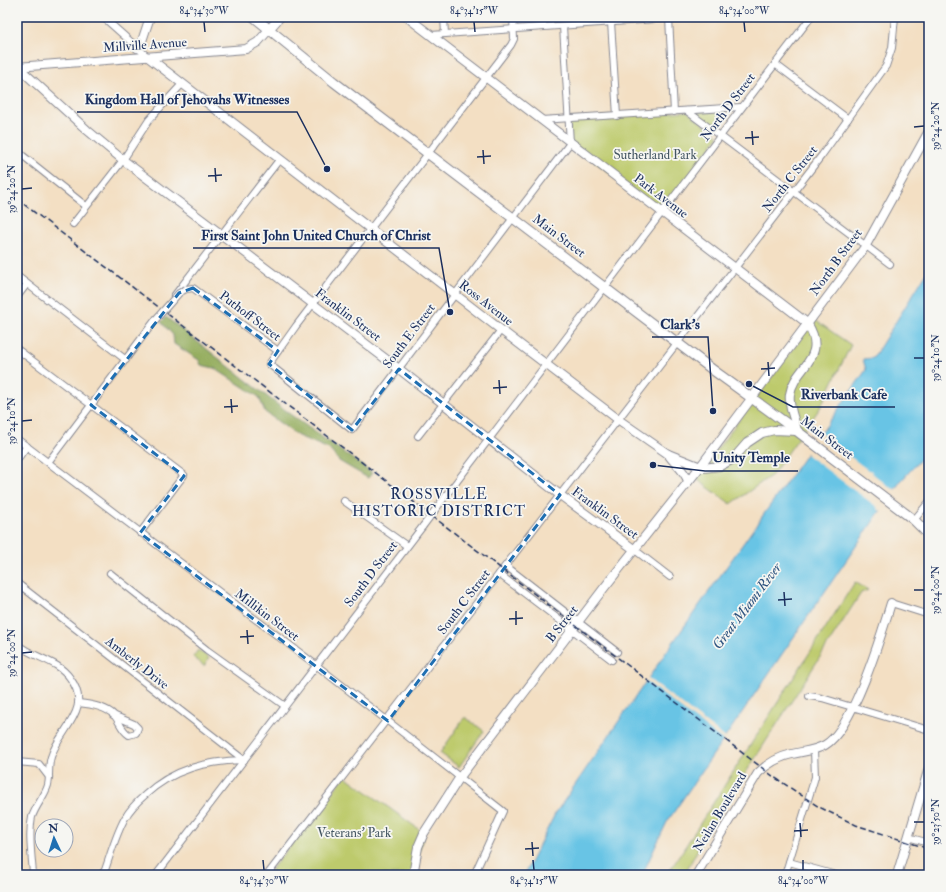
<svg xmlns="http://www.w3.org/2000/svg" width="946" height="892" font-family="'IM FELL Double Pica',serif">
	<rect width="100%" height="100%" fill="#f6f6f2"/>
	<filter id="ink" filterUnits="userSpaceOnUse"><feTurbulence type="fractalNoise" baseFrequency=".025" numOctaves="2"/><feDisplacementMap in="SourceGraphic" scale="8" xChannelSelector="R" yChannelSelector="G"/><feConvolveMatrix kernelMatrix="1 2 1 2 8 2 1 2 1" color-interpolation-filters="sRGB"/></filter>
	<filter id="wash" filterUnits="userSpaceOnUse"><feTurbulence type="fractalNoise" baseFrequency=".012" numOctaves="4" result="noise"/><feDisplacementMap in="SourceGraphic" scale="16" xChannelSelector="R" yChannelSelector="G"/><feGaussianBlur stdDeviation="0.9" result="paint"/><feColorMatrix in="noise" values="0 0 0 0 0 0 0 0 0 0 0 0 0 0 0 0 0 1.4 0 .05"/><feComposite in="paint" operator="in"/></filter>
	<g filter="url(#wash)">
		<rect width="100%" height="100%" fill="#f3dfc3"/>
		<!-- green -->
		<g fill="#bdca6c" stroke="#6c7c65">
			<path d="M725 110 726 113 714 129 697 114 699 112Z"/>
			<path d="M687 111 719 136 662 212 570 143 569 119Z"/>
			<path d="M815 320 851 345 820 408 772 475 731 504 695 478Z"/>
			<path d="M855 582 868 590 861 593 704 838 684 875H667Z"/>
			<path d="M198 650 209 658 204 666 193 657Z"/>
			<path d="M465 717 484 731 459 767 440 753Z"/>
			<path d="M345 776 424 833 413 875H267Z"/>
		</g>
		<!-- forest -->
		<path fill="#96ae60" stroke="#586e5f" d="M166 317 287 412 372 473 368 478 339 461 329 449 298 436 265 412 259 397 214 368 201 365 199 360 174 344 173 335 161 322Z"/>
		<!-- water -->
		<path fill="#67c4e5" stroke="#417aa2" d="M929 269V450L900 482 667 822 642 875H524L555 814 669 648 866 370 863 359 873 358Z"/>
		<!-- pier -->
		<g fill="#f3dfc3">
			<path d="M819 433 824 434 825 437 844 452H847L848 455 868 470 872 471V473L891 488 895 489 896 491 883 511 878 510 877 507 807 455 806 452Z"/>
			<path d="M646 677 727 739 725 742 644 680Z"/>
		</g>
	</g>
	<g filter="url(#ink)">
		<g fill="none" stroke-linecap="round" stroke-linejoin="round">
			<!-- street casing -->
			<g stroke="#878790" stroke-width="8">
				<g id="street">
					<path d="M103 17 148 57"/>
					<path d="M444 17 445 34"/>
					<path d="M513 17 514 39 511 45 296 326 269 364 352 430 570 143 563 26"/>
					<path d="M669 18 674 112"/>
					<path d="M611 22 617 116"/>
					<path d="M431 35 684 17"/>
					<path d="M775 64 848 119"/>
					<path d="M687 111 890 264"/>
					<path d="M541 120 741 107"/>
					<path d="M17 151 86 206"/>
					<path d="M73 224 123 160 149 120 182 84"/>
					<path d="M17 276 126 360"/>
					<path d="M186 289 193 288 278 351"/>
					<path d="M174 296 279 160"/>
					<path d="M17 297 27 284"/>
					<path d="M17 349 184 475 140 533"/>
					<path d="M418 436 501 330"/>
					<path d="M17 439 316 665 503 811 474 875"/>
					<path d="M17 460 27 446"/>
					<path d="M49 461 156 319"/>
					<path d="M344 501 407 546"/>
					<path d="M438 506 811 17"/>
					<path d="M914 520 929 502"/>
					<path d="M635 550 670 577"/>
					<path d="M506 566 617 652"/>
					<path d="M110 573 207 650 285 706"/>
					<path d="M499 574 612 660"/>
					<path d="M17 583 244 760"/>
					<path d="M891 603 929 615"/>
					<path d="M17 644C33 658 58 660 70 678 94 710 59 729 51 757 48 766 50 776 48 785 45 796 36 805 32 817 28 836 32 856 33 875"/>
					<path d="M809 696 822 698 929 730"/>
					<path d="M78 703C89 704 106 707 114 715 120 722 121 730 129 735L136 733 138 728 134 724 113 715"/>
					<path d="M17 762 39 764 49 777"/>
					<path d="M908 837 929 843"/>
					<path d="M789 862 836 875"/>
					<path d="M101 875 105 870C111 853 116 834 125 818 130 809 137 802 145 795 173 769 206 761 244 760"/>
					<path d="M156 875 423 526"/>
					<path d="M267 875 822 155 886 66 892 48 895 17"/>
					<path d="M785 875 815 777 814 750"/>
				</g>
			</g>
			<!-- secondary casing -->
			<g stroke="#878790" stroke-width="10">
				<g id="secondary">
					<path d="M137 48 142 41 150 17"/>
					<path d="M148 57 501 330 619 420 668 454 703 468 720 466 733 459 747 443 762 433 774 430 797 431C795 419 788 407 790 394 794 367 830 358 807 323L407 17"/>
					<path d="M17 67 246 49 258 42 280 17"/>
					<path d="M18 67 87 130 123 160 399 369 560 495 635 550"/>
					<path d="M668 454C674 464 684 469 688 481"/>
					<path d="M413 875 418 847 424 833 460 777 604 588 700 467 865 247 929 131"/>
					<path d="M696 875 758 773C768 763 779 757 792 754 804 751 814 751 825 745 853 729 881 636 891 603"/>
					<path d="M897 875 929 768"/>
				</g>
			</g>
			<!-- primary casing -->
			<g stroke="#878790" stroke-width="11">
				<path id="primary" d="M254 17 334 82 713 370 797 431 914 520 929 535"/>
			</g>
			<!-- street -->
			<use href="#street" stroke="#fff" stroke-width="6"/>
			<!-- secondary -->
			<use href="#secondary" stroke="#fff" stroke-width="8"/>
			<!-- primary -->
			<use href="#primary" stroke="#fff" stroke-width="9"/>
			<!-- rail -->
			<path stroke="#1b2f5e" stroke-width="1.5" stroke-dasharray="6 3" stroke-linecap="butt" d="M17 199 774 777 819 807 856 825 929 849"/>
			<!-- street-bridge casing -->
			<g stroke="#878790" stroke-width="8" stroke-linecap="butt">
				<g id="street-bridge">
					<path d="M156 319 179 293 186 289"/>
					<path d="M423 526 438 506"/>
				</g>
			</g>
			<!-- street-bridge -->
			<use href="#street-bridge" stroke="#fff" stroke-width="6"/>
		</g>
	</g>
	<!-- marked area -->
	<path fill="none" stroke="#1f6fb2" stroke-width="3" stroke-dasharray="8 5" stroke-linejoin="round" d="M193 288 278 351 269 364 352 430 399 369 560 495 388 721 140 533 184 476 91 405 179 293Z"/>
	<!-- ticks -->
	<path fill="none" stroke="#1b2f5e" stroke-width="1.5" d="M204 22 205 32M474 22 475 32M744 22 745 32M914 127 924 126M752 131 753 145M745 138 759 137M483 150 484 164M477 157 491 156M215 168 216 182M208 176 222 175M22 189 32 188M914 358H924M768 362 769 376M761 369 775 368M499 380 500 394M493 388 507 387M231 399 232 413M224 407 238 406M22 421 32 420M914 590H924M784 592 785 606M778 600 792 599M516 611V625M509 619 523 618M247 630 248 644M240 637 254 636M22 653 32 652M914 822H924M800 823 801 837M794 831 808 830M532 842 533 856M525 849 539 848M263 860 264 870M533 860 534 870M803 860V870"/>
	<g text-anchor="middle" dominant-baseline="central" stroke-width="3.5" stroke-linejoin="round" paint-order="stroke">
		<!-- street labels -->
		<g font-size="13" fill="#1b2f5e" stroke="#f6f6f2">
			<text transform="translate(145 45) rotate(-4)">Millville Avenue</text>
			<text transform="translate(728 107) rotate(-53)">North D Street</text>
			<text transform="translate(790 179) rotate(-52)">North C Street</text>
			<text transform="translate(661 196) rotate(37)">Park Avenue</text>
			<text transform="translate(559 236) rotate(37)">Main Street</text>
			<text transform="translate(836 262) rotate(-54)">North B Street</text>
			<text transform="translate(486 303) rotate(38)">Ross Avenue</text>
			<text transform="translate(348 315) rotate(37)">Franklin Street</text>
			<text transform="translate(250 316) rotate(37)">Puthoff Street</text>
			<text transform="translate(409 336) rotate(-53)">South E Street</text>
			<text transform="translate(827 438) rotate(37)">Main Street</text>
			<text transform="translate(605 513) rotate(36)">Franklin Street</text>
			<text transform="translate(371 574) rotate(-53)">South D Street</text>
			<text transform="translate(464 602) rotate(-53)">South C Street</text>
			<text transform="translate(267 615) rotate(37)">Millikin Street</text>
			<text transform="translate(562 624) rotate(-52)">B Street</text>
			<text transform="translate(137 663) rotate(38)">Amberly Drive</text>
			<text transform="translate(720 812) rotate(-59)">Neilan Boulevard</text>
		</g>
		<!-- park labels -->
		<g font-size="13" fill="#445662" stroke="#f6f6f2">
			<text x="655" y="155">Sutherland Park</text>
			<text x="354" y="833">Veterans’ Park</text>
		</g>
		<!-- water labels -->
		<g font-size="14" font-style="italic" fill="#2e5480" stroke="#f6f6f2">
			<text transform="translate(747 606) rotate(-53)">Great Miami River</text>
		</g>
		<!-- quarter labels -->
		<g font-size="15" letter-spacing="1" fill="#1b2f5e" stroke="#f6f6f2">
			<text x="439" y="494">ROSSVILLE<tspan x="439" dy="17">HISTORIC DISTRICT</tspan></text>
		</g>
	</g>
	<!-- callouts -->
	<path fill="none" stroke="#1b2f5e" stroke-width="1.5" d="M327 169L297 112H77M450 312L439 248H193M713 411L708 337H652M749 384L793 407H895M653 465L705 471H798"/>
	<g fill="#1b2f5e" stroke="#f6f6f2" stroke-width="1.5">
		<circle cx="327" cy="169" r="4"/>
		<circle cx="450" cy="312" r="4"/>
		<circle cx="713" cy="411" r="4"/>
		<circle cx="749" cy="384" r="4"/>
		<circle cx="653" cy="465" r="4"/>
	</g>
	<g font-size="14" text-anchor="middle" font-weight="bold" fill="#1b2f5e" stroke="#f6f6f2" stroke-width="3.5" stroke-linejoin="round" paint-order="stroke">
		<text x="187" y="104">Kingdom Hall of Jehovahs Witnesses</text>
		<text x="316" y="240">First Saint John United Church of Christ</text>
		<text x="680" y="329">Clark’s</text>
		<text x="844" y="399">Riverbank Cafe</text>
		<text x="751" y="462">Unity Temple</text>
	</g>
	<!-- margin -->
	<rect width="946" height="892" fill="none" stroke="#f6f6f2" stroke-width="44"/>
	<!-- north arrow -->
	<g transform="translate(54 838) rotate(356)"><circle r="19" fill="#f6f6f2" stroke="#9ea6b7"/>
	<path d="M0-3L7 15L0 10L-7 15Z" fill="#1f6fb2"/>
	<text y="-6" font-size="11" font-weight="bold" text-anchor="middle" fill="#1b2f5e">N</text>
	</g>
	<rect x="22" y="22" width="902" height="848" fill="none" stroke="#1b2f5e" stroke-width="1.5"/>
	<g font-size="10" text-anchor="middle" fill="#1b2f5e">
		<text x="204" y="14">84°34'30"W</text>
		<text x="474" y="14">84°34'15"W</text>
		<text x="744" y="14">84°34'00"W</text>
		<text transform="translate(935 126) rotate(-90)" y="4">39°24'20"N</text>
		<text transform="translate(11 189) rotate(-90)" y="4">39°24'20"N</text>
		<text transform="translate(935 358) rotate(-90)" y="4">39°24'10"N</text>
		<text transform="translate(11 421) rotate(-90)" y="4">39°24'10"N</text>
		<text transform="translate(935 590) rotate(-90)" y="4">39°24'00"N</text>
		<text transform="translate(11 653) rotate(-90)" y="4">39°24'00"N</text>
		<text transform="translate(935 822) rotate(-90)" y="4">39°23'50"N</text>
		<text x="264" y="884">84°34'30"W</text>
		<text x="534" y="884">84°34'15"W</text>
		<text x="803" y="884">84°34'00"W</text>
	</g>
</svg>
